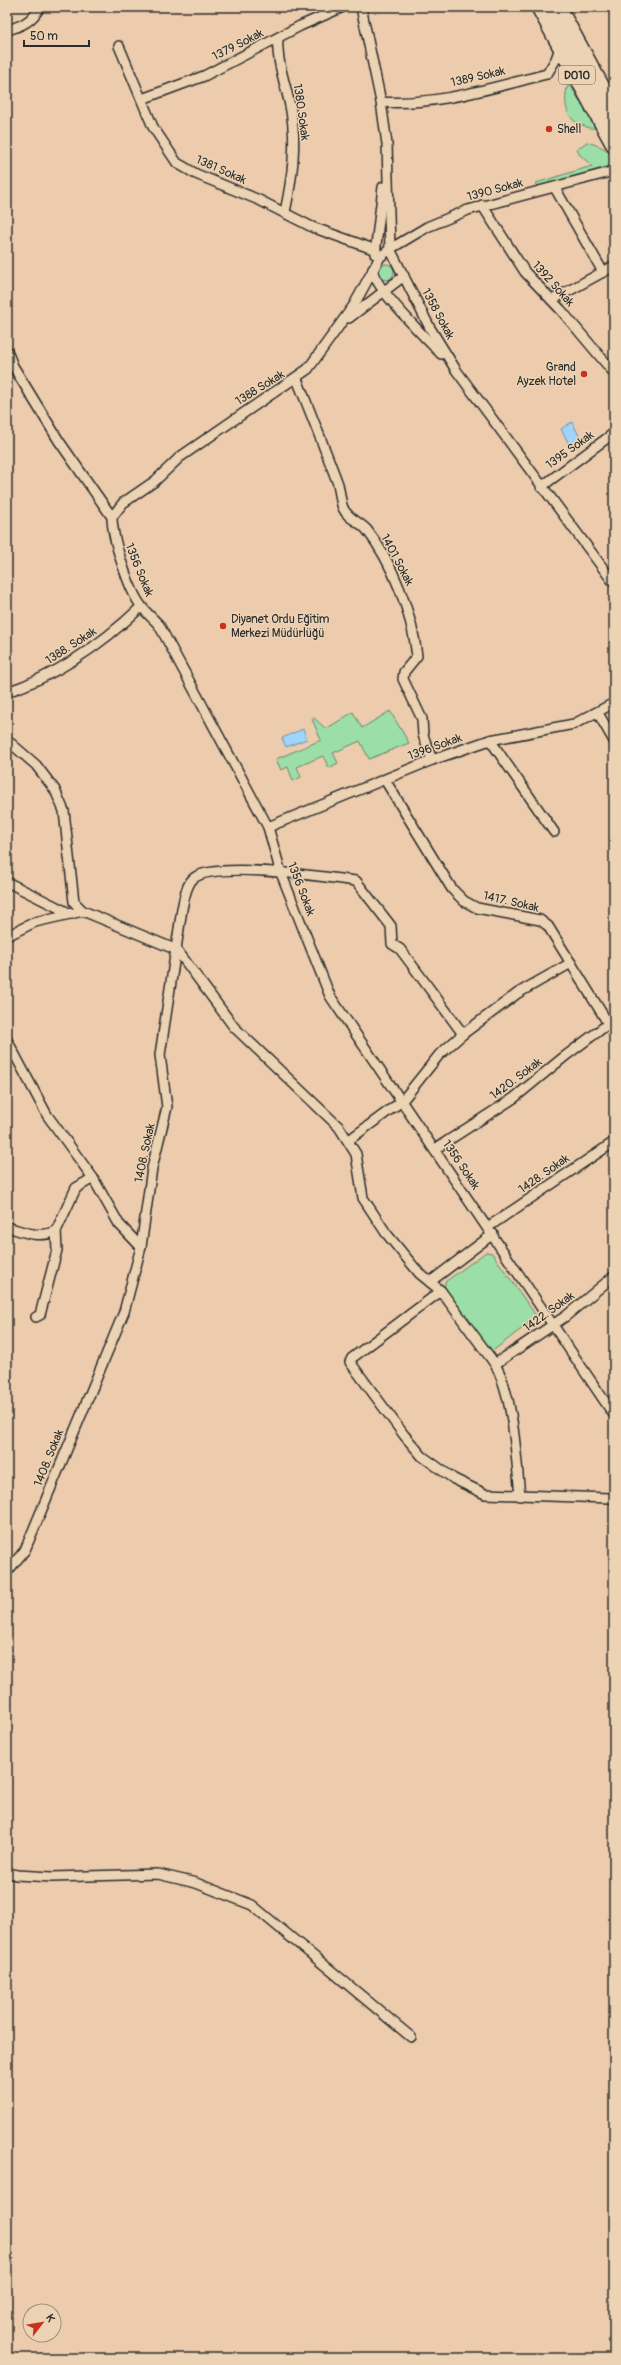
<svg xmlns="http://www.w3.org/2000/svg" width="621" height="2365" font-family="Pangolin,sans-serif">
	<rect width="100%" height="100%" fill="#ecccad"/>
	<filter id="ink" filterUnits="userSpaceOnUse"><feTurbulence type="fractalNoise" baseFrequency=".025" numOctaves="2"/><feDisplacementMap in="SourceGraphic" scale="8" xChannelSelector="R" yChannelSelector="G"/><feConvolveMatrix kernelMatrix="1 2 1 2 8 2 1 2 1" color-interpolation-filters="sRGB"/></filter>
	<g filter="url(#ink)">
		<!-- green -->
		<g fill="#9cdea8" stroke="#64846a">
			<path d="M571 86 595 128C590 129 587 127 582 125 565 119 564 103 567 87Z"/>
			<path d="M587 142C599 146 615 149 610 166L538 186 536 183 592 166 579 154 577 149Z"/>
			<circle cx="386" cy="272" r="8"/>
			<path d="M390 711 409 743 369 759 360 741 333 753 338 763 329 768 323 756 297 767 301 777 293 781 288 767 281 770 276 759 321 740 312 719 314 718 326 729 353 712 362 728Z"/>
			<path d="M486 1252 492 1253 537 1317 490 1353 444 1289 445 1282Z"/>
		</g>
		<!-- water -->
		<g fill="#9fd4fd" stroke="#7190a9">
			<path d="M572 422 583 443 572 450 561 429Z"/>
			<path d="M303 729 307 739 286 747 282 738Z"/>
		</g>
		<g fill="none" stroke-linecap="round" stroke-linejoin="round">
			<!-- street casing -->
			<g stroke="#2b2b2b" stroke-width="12">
				<g id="street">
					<path d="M361 7 381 102 387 144 390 249 430 328 456 370 614 583"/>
					<path d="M7 30C22 26 32 21 40 7"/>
					<path d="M278 38C276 63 287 87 291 111 297 145 292 179 285 212"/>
					<path d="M119 46 153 127 177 163 196 174 259 200 312 227 376 250"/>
					<path d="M142 99 204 76 300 26 343 7"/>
					<path d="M381 102C437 106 494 87 547 74L556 59 561 45"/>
					<path d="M555 188 603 272"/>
					<path d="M482 205 525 272 561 310 614 373"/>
					<path d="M375 254 383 187"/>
					<path d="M373 269C371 285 428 340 441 354"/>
					<path d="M552 300 614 266"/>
					<path d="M349 318 404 276"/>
					<path d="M7 351 13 366 59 441 112 517C112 538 129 591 142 607 147 614 154 619 159 625L268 827 281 873 330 996 614 1415"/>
					<path d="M297 379C311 414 325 449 338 484 340 492 340 500 343 508 348 519 359 521 367 530 393 563 412 614 417 656L404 672 403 679 422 719 423 735 432 760"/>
					<path d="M541 487 614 433"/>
					<path d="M112 517 123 503 155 481 180 457 308 369 354 305 380 257 390 249 427 227 468 210 614 171"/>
					<path d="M7 692C58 675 102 644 141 607"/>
					<path d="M598 713 614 741"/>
					<path d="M7 740 36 765 55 790 64 811 74 902 83 911 177 950 234 1027 339 1127 356 1154 363 1198 386 1233 419 1273 441 1291 495 1364C514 1398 516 1457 520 1496"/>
					<path d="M490 740 554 832"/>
					<path d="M385 780 452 889 464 901 477 908 540 920 548 926 614 1033"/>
					<path d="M268 827 432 760 490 740 574 724 614 703"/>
					<path d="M7 882 71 914"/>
					<path d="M7 936 35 922 83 911"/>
					<path d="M7 1040 47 1115 93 1178 119 1224 141 1247"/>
					<path d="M349 1140 402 1101 439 1055 463 1034 518 993 571 963"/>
					<path d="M435 1149 514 1098 564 1057 608 1024"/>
					<path d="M7 1227C25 1232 39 1239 56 1231L76 1188 93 1178"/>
					<path d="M488 1227 614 1142"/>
					<path d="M430 1282 493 1234"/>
					<path d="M441 1291 352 1358 350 1362 404 1435 422 1456 454 1479 485 1494 610 1498 614 1496"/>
					<path d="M36 1317 40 1315 57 1250 56 1231"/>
					<path d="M495 1364 566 1316 614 1276"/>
					<path d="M7 1572 25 1550 124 1312 141 1247 152 1168 167 1107 160 1055 182 909C184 900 186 884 194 878 215 861 327 877 356 881L391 926 392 944 400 949 412 965 463 1034"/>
					<path d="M7 1873 17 1875 52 1877 158 1874 196 1883 252 1905 411 2037"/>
				</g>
			</g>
			<!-- highway casing -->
			<g stroke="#2b2b2b" stroke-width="20">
				<g id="highway">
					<path d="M540 7 614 143"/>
					<path d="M557 7 614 111"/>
				</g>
			</g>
			<!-- street -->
			<use href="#street" stroke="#ecd3b4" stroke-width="9"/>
			<!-- highway -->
			<use href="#highway" stroke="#ecd3b4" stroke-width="17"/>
		</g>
	</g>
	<!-- markers -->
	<g fill="#c8321e" stroke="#ecd3b4" stroke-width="1.5">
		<circle cx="549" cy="129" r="4"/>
		<circle cx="584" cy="374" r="4"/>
		<circle cx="223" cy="626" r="4"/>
	</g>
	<g text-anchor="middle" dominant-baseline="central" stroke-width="3" stroke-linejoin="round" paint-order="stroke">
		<!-- shield labels -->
		<rect fill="#ecd3b4" stroke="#655d54" stroke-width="1" x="559" y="66" width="36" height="18" rx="3"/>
		<g font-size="11" font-weight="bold" fill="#2b2b2b">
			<text x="577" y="75">D010</text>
		</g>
		<!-- street labels -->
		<g font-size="12" fill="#2b2b2b" stroke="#ecd3b4">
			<text transform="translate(238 45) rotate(-27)">1379 Sokak</text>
			<text transform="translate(478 77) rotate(-13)">1389 Sokak</text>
			<text transform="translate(301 112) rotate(82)">1380 Sokak</text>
			<text transform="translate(221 170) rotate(24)">1381 Sokak</text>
			<text transform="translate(495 190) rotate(-15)">1390 Sokak</text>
			<text transform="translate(553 284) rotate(48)">1392 Sokak</text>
			<text transform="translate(438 314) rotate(62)">1358 Sokak</text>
			<text transform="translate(260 388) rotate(-32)">1388 Sokak</text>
			<text transform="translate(570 450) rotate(-36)">1395 Sokak</text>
			<text transform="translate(397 560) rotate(62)">1401 Sokak</text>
			<text transform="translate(139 570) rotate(68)">1356 Sokak</text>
			<text transform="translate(71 646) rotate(-33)">1388. Sokak</text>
			<text transform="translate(435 747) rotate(-20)">1396 Sokak</text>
			<text transform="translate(301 889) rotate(69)">1356 Sokak</text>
			<text transform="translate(511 902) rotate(13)">1417. Sokak</text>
			<text transform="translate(516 1079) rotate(-37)">1420. Sokak</text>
			<text transform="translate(145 1153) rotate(-78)">1408. Sokak</text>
			<text transform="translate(461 1165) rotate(56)">1356 Sokak</text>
			<text transform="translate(544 1174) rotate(-35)">1428. Sokak</text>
			<text transform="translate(549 1312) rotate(-36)">1422. Sokak</text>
			<text transform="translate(49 1458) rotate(-68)">1408. Sokak</text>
		</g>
		<!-- poi labels -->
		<g font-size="12" fill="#2b2b2b" stroke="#ecd3b4" text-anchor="start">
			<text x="557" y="129">Shell</text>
			<text x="576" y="367" text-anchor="end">Grand<tspan x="576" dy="14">Ayzek Hotel</tspan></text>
			<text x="231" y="619">Diyanet Ordu Eğitim<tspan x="231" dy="14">Merkezi Müdürlüğü</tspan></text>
		</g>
	</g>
	<!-- margin -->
	<rect width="621" height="2365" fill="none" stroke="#ecd3b4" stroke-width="24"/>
	<rect x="12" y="12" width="597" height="2341" fill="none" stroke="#2b2b2b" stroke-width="1.5" filter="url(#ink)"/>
	<!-- north arrow -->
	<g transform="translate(42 2323) rotate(59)"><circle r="19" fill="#ecd3b4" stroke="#9f907d"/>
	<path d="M0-3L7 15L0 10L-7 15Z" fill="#c8321e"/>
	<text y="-6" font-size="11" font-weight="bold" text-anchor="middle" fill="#2b2b2b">K</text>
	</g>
	<!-- scale -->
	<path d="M24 40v6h65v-6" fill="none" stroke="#2b2b2b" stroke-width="2"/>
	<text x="30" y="40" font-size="12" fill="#2b2b2b" stroke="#ecd3b4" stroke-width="3" paint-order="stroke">50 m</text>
</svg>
